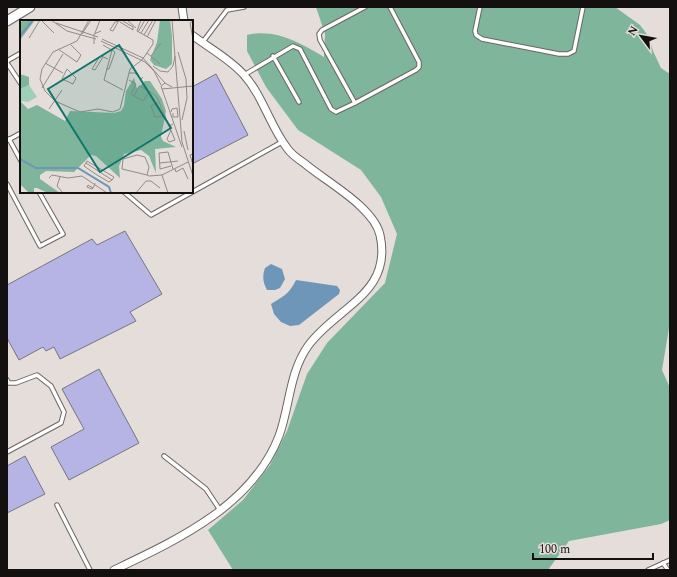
<svg xmlns="http://www.w3.org/2000/svg" width="677" height="577" font-family="Spectral,serif">
	<rect width="100%" height="100%" fill="#e5ddd9"/>
	<!-- forest -->
	<path fill="#7eb59b" d="M316 7H615L640 25 649 37 653 51 661 68 670 74V322L662 370 670 388V520L661 524 569 541 548 570H233L208 530 243 500 270 465 287 431 307 374 327 343 385 283 397 234 381 197 361 170 298 130 266 87 247 51V35C275 28 301 43 324 57L325 34Z"/>
	<!-- water -->
	<g fill="#6d96b9">
		<path d="M271 264 282 269 285 279 280 288 275 290H267C263 283 262 276 265 268Z"/>
		<path d="M296 280 337 286 340 290 339 294 299 325 290 326 281 322 274 314 271 304C284 296 289 294 296 280Z"/>
	</g>
	<!-- building -->
	<g fill="#b5b4e5" stroke="#76767d">
		<path d="M216 74 248 135 192 164V87Z"/>
		<path d="M125 231 162 294 130 312 136 321 60 359 54 347 46 351 43 347 19 360 7 338V285L92 239 97 245Z"/>
		<path d="M99 369 139 443 69 480 51 447 84 429 62 389Z"/>
		<path d="M25 456 45 494 7 513V466Z"/>
	</g>
	<g fill="none" stroke-linecap="round" stroke-linejoin="round">
		<!-- service casing -->
		<g stroke="#6c6562" stroke-width="5.5">
			<g id="service">
				<path d="M365 7 322 30 319 34 320 40 355 103 416 70 419 67V62L390 7"/>
				<path d="M480 7 475 31 476 35 482 39 559 54H568L574 51 583 7"/>
				<path d="M202 43 227 10 244 7"/>
				<path d="M273 56 299 102"/>
				<path d="M7 61 21 53"/>
				<path d="M7 63 21 84"/>
				<path d="M244 75 293 46 300 49 331 109 336 112 355 103"/>
				<path d="M9 139 21 161"/>
				<path d="M8 140 21 133"/>
				<path d="M7 184 40 246 63 234 39 192"/>
				<path d="M124 192 151 215 282 142"/>
				<path d="M7 380 9 383H16L37 375 51 386 64 412 61 423 7 452"/>
				<path d="M164 456 206 489 220 510"/>
				<path d="M57 505 90 570"/>
				<path d="M663 563 668 570"/>
				<path d="M648 570 670 560"/>
			</g>
		</g>
		<!-- minor casing -->
		<g stroke="#6c6562" stroke-width="9">
			<g id="minor">
				<path d="M182 7 184 21"/>
				<path d="M114 570C177 540 252 506 279 436 290 406 289 373 308 346 336 307 393 294 380 235 374 207 325 181 304 163 298 159 291 154 287 148 270 126 263 96 244 75 230 59 209 48 192 35"/>
			</g>
		</g>
		<!-- tertiary casing -->
		<g stroke="#6c6562" stroke-width="11">
			<path id="tertiary" d="M7 21 30 7"/>
		</g>
		<!-- service -->
		<use href="#service" stroke="#fff" stroke-width="3.5"/>
		<!-- minor -->
		<use href="#minor" stroke="#fff" stroke-width="7"/>
		<!-- tertiary -->
		<use href="#tertiary" stroke="#fff" stroke-width="9"/>
	</g>
	<!-- overview -->
	<g transform="translate(20 20)">
		<rect width="173" height="173" fill="#e5ddd9"/>
		<path d="M9 65 17 77 8 82 0 81V69Z" fill="#9ed0b8"/>
		<path d="M3 0H15L0 20V3ZM140 0H150L152 16V44L146 49 134 45 130 40 137 22ZM0 54 9 57V65L0 69ZM114 58 117 69 125 61H130L142 79 146 91 141 117 143 121 156 127 135 129 136 153 129 136 121 130 104 134 99 146 100 158 76 136 71 135 54 152 26 151 20 155V159L40 173H28L17 168H14V173H9L0 164V81L8 89 17 85 45 101 50 91 94 93 101 91 104 86 106 71Z" fill="#7eb59b"/>
		<path fill="none" stroke="#6d96b9" stroke-width="2" d="M0 16 13 0M0 139 16 148H58L89 167 91 173"/>
		<path fill="none" stroke="#918b88" stroke-width="1" d="M21 0 34 13M31 0 47 11 76 19M69 0 57 21 33 32 22 49 20 59 25 71 35 81 60 92 78 89 93 92 100 89 110 49 122 40 133 24V20L117 11 121 0M107 0 116 8M152 0 162 122 173 156M173 1 170 3 173 19M98 2 93 11 90 10 95 2 103 0M100 2 113 10V7L103 1M36 3 78 17M118 12 125 0M75 13 80 0M121 13 129 0M62 14 71 0M124 15 133 0M127 17 136 0M9 18 20 0M82 19 123 38 145 63M81 21 125 42 134 51 141 65M74 24V14L81 11M83 25 95 32 89 49H86M38 29 57 42 61 35 51 25M92 30 84 60 103 70M158 32 166 59 167 78 162 100M127 33 140 44M131 36 141 23M83 37 75 50 72 49 80 36H81L88 39M25 43 43 53M133 46 140 51 148 52 153 46 155 36M47 49 56 58 53 64 42 59ZM109 53H115L121 59 123 57M109 60 116 64 111 74 114 76M152 67 145 63 141 66 162 127M22 68 43 34M142 69 173 66M129 72 123 81 114 76 119 66H120L132 73 137 77 149 106 153 104M140 82 131 86 135 97 146 96M29 89 42 70M151 92 152 89 157 88 158 97H153V93M149 106 155 120 149 122 147 119 151 110M164 111 168 130M66 143 64 146 77 155 89 162 92 160 66 143 67 141 94 157 92 160M140 143 158 141M173 145 170 135 173 134M151 146 140 149 139 133 148 132 153 149M155 149 156 152 163 148 168 159M127 155 129 147 125 137 117 135 103 139 102 149 127 155 129 156 142 155 168 142M142 155 148 173M40 157 37 166 43 173M29 158 32 155 48 158 62 156 87 173M73 168 68 165 67 167 72 169 73 168 74 166 75 163M116 173 126 161H131L140 168"/>
		<path fill="#0f766e" fill-opacity="0.15" stroke="#0f766e" stroke-width="2" d="M99 25 151 108 80 152 28 69Z"/>
		<rect width="173" height="173" fill="none" stroke="#13100f" stroke-width="2"/>
	</g>
	<!-- border -->
	<rect width="677" height="577" fill="none" stroke="#13100f" stroke-width="16"/>
	<!-- north arrow -->
	<g transform="translate(641 36) rotate(302)" stroke="#e5ddd9" stroke-width="3" paint-order="stroke">
	<path d="M0-3L7 15L0 10L-7 15Z" fill="#13100f"/>
	<text y="-6" font-size="11" font-weight="bold" text-anchor="middle" fill="#13100f">N</text>
	</g>
	<!-- scale -->
	<path d="M533 553v6h120v-6" fill="none" stroke="#13100f" stroke-width="2"/>
	<text x="539" y="553" font-size="12" fill="#13100f" stroke="#e5ddd9" stroke-width="3" paint-order="stroke">100 m</text>
</svg>
